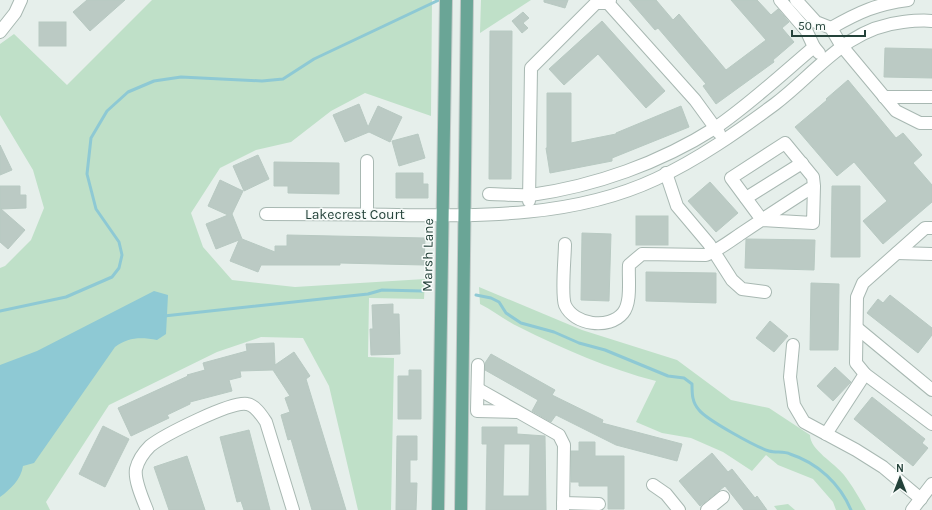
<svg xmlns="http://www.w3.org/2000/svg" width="932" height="510" font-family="Karla,sans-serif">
	<rect width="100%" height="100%" fill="#e6efeb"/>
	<!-- green -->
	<g fill="#bfe0c8">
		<path d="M152 0H432L431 116 365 93 331 111 291 142 256 150 220 168 191 213 203 247 232 280 295 287 425 279 424 299 369 298 368 357 394 358 391 510H358L329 386 303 338 261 337 217 352 109 405 46 502 50 510H0V268L5 266 31 240 44 208 33 170 0 115V44L14 34 67 85Z"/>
		<path d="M481 0H531L480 33Z"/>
		<path d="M479 287 582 330 677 360 731 400 769 408 810 435C810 450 835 463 844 475 852 485 860 499 866 510H836L833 502 813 479 778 465 766 455 752 471 723 452 691 438 662 433 636 422 656 381C609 369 563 349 519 327 506 321 494 311 480 304Z"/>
		<path d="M788 504 795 510H777L774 506Z"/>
	</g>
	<!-- water -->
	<path fill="#8ec9d4" d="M154 291 168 295 166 334 157 340C141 337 128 337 115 347L34 463 23 466C21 479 11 489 0 497V365L37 351Z"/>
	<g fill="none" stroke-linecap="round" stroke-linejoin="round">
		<!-- stream -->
		<g stroke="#8ec9d4" stroke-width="3">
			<path d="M476 295 491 298 499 302 506 313 521 323 554 332 579 343 605 350 668 376 684 378 692 384C692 394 692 402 699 410 707 420 756 447 769 451 776 453 784 451 790 454 818 463 840 484 851 510"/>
			<path d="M0 311 66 297 112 277 119 268 122 255 119 242 96 209 87 174 91 138 107 111 128 92 154 81 181 77 262 81 283 79 314 59 439 0"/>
			<path d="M164 316 368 294 382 290 422 291"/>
		</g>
	</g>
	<!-- building -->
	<g fill="#bbcac4" stroke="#b8c9c2" fill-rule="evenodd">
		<path d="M87 0H125L90 31 73 12Z"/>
		<path d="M544 0H568L565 8 544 2Z"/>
		<path d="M629 0H656L673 20 679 14 726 70 766 40 731 0H757L771 15 778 9 789 22 782 28 794 42 773 60 774 62 716 104 703 86 706 84 658 28 655 30Z"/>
		<path d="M523 12 529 18 523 23 528 28 522 33 512 21Z"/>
		<path d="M602 21 665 91 646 108 598 54 564 85 549 69Z"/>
		<rect x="39" y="22" width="27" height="24"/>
		<path d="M490 31H512L511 179H489Z"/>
		<path d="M885 48 932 49V78L884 77Z"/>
		<path d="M848 80 896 138 903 133 922 155 913 163 932 185V202L883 244 863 221 887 201 854 162 837 176 795 127 827 100 826 99Z"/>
		<path d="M547 93H571V143L616 134V133L681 106 689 127 612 158V161L550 173 546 148H547Z"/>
		<path d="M359 104 368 127 378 106 402 117 390 142 369 132 345 142 333 115Z"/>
		<path d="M418 134 425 158 399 166 392 141Z"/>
		<path d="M0 145 12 170 0 175Z"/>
		<path d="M258 155 269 179 244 191 233 166Z"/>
		<path d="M274 162 339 163V194L288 193V186H274Z"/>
		<path d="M396 173H423V184H428V198H396Z"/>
		<path d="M220 180 243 191 232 214 242 239 275 252V246H287V235L425 238 424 265 340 263V265H261L258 272 230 261 239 240 216 249 206 224 228 215 208 206Z"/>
		<path d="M710 182 738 213 716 232 688 201Z"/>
		<path d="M0 186H20V195H26V208L1 209 25 230 8 249 0 242Z"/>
		<path d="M832 186H860V257H831Z"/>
		<rect x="636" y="216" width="32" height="29"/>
		<path d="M582 233 611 234 609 301 581 300Z"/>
		<path d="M746 239 815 240 814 270 745 268Z"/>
		<path d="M646 272 716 273V303L646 301Z"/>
		<path d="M811 283 839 284 838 350H810Z"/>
		<path d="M890 295 932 328V335L918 353 867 313 878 299 883 303Z"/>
		<path d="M393 304V314H399L400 354 371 355 370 329H373L372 305Z"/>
		<path d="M770 321 788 336 774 352 756 338Z"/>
		<path d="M274 343 275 365 294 352 310 376 306 379 346 510H312L291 439 288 440 281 415 290 412 285 398 290 396 273 370 240 371 241 377 229 380 232 391 190 402V404L167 415 169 418 131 436 118 408 188 376 187 375 205 370 203 363 247 351 246 344Z"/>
		<path d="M491 354 555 390 552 395 603 420 602 423 682 444 677 461 616 445 556 415 551 422 532 411 538 400 485 370V363Z"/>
		<path d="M835 367 851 382 833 401 817 386Z"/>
		<path d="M409 370H421V419H398V376H409Z"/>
		<path d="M872 397 925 439 922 443 928 448 913 466 854 419Z"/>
		<path d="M103 426 129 439 105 487 79 474Z"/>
		<path d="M482 427H517V434L545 436 546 510H486L487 444H482ZM504 444H530L529 496H503Z"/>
		<path d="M249 430 270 510H244L241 501 237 502 220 437Z"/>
		<path d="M397 436H417V460H410V483H417L416 510H396Z"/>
		<path d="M579 442H595V456H624V509H608V486H579V482H571V451H579Z"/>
		<path d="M712 453 728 472 732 469 755 498 757 496 767 510H744L725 486 700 506 679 481Z"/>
		<path d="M187 456 205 510H169L154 467Z"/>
	</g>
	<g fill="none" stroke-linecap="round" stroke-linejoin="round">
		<!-- minor casing -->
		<g stroke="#a8b8b2" stroke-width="14">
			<g id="minor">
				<path d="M780 0 806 30 814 47 819 53"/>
				<path d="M796 0 816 22 831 28 841 45 896 111 920 123H932"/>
				<path d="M608 3 695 100 719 133"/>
				<path d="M831 28C859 12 877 4 908 0"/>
				<path d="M0 32 15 13 21 0"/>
				<path d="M884 97H932"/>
				<path d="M666 173 677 206 709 244 732 280 742 289 765 292"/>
				<path d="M489 194C502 194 517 196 531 195 595 186 660 163 715 128 749 105 782 74 814 47"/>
				<path d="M746 198 802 163"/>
				<path d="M529 201 531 68 596 3H608L610 0"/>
				<path d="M266 214C310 214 353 214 397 215 484 216 575 217 656 179 699 159 737 132 775 104 817 72 846 28 903 22 912 21 923 20 932 21"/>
				<path d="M367 214V161"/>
				<path d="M932 228H925L863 283 857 297 856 363 865 374 932 424"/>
				<path d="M565 244C565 256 561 295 565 305 574 325 609 330 623 313 632 302 628 278 629 265L642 254 706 255C719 250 730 241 742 233 766 217 790 201 814 186L813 223 762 220 731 178 785 143 813 177 814 186"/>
				<path d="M897 253 932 254"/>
				<path d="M857 328 932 390"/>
				<path d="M793 345 790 377 794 405 804 422 856 450 883 467 921 499"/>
				<path d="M478 365 477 411 516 412"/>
				<path d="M478 389 559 435 564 445 563 510"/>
				<path d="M826 434 865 374"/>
				<path d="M653 485 666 494 679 510"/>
				<path d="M563 503 599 504"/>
				<path d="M147 510C143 500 134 480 136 469 138 461 144 452 150 446 164 435 231 401 247 404 255 405 262 416 266 422L293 510"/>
				<path d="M707 510 723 497"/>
				<path d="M912 510 932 484"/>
			</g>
		</g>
		<!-- major casing -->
		<g stroke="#c2cac8" stroke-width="14">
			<g id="major">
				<path d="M438 510 446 0"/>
				<path d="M461 510 467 0"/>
			</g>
		</g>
		<!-- minor -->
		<use href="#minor" stroke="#fff" stroke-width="12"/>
		<!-- major -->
		<use href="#major" stroke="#6aa596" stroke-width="12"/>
	</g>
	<g text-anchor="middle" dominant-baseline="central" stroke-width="3" stroke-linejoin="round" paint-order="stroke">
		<!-- street labels -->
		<g font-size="14" fill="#24423a" stroke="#f7fbf9">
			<text x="355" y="214">Lakecrest Court</text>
			<text transform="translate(428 255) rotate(-89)">Marsh Lane</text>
		</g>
	</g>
	<!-- north arrow -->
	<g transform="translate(900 478)" stroke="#f7fbf9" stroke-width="3" paint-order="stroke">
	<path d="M0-3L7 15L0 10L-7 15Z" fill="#24423a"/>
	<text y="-6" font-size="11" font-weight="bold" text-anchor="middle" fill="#24423a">N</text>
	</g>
	<!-- scale -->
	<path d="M792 30v6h73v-6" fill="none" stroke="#24423a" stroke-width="2"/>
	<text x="798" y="30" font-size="12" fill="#24423a" stroke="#f7fbf9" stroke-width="3" paint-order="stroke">50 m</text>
</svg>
